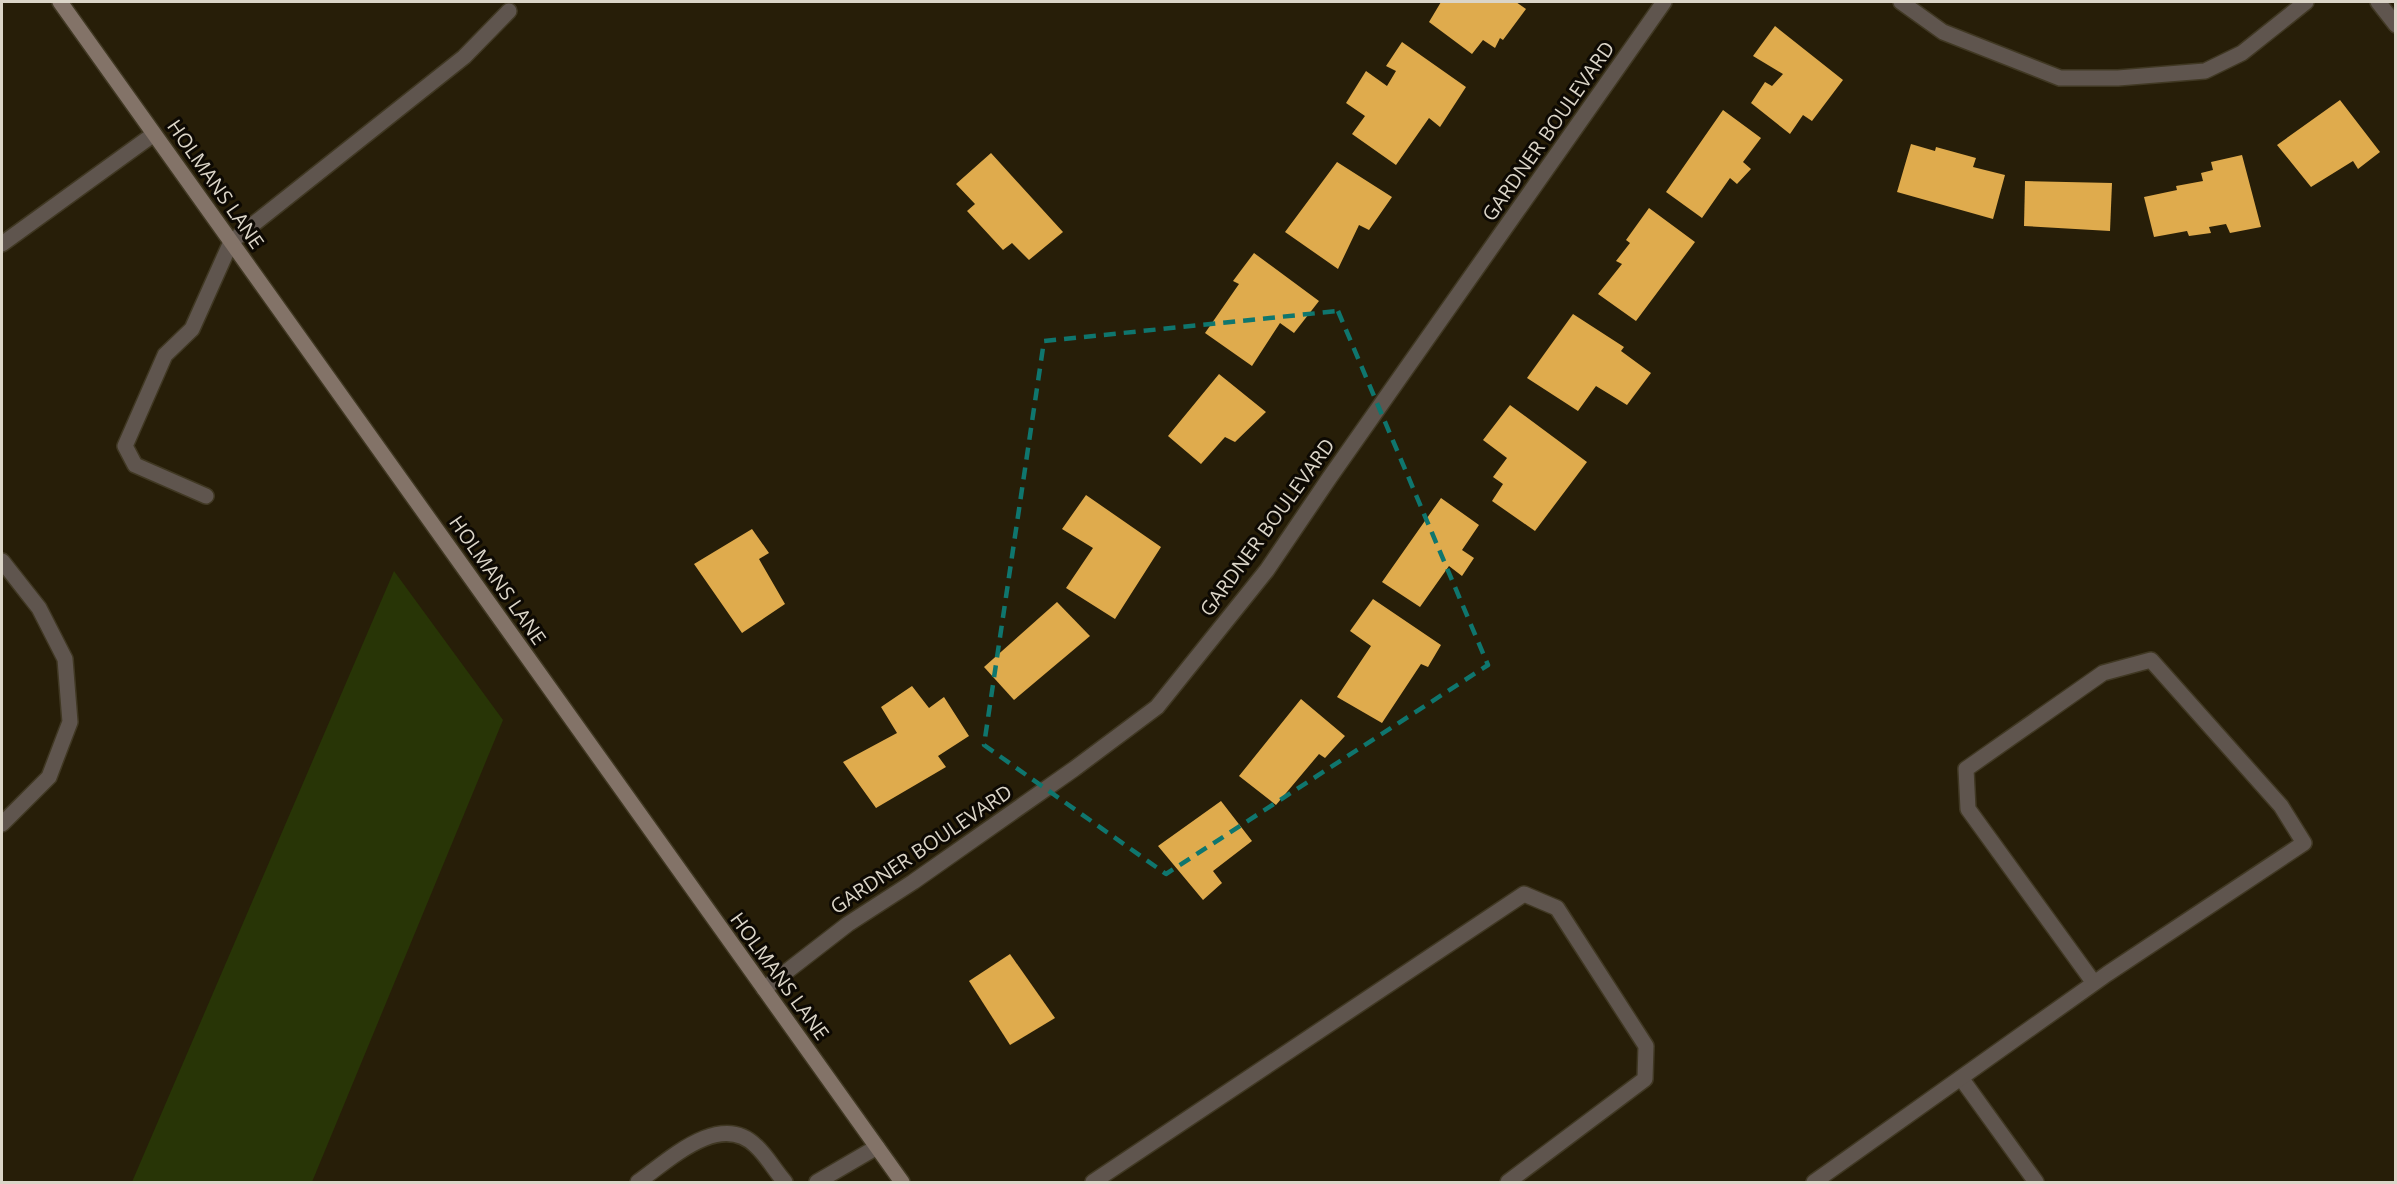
<svg xmlns="http://www.w3.org/2000/svg" width="2397" height="1184" font-family="'Open Sans',sans-serif">
	<rect width="100%" height="100%" fill="#271e08"/>
	<!-- green -->
	<path fill="#283506" d="M394 571 503 720 312 1182H132Z"/>
	<!-- building -->
	<g fill="#dfab4d">
		<path d="M1441 2H1516L1526 9 1503 40 1500 38 1495 48 1483 40 1472 54 1429 22Z"/>
		<path d="M1775 26 1843 80 1812 121 1803 115 1790 134 1751 103 1765 82 1772 86 1783 74 1753 56Z"/>
		<path d="M1402 42 1466 87 1440 127 1429 118 1396 165 1352 134 1365 116 1346 103 1366 71 1387 86 1396 71 1386 66Z"/>
		<path d="M2340 100 2380 152 2358 169 2353 161 2311 187 2277 145Z"/>
		<path d="M1723 110 1761 138 1743 162 1751 169 1737 184 1730 178 1702 218 1666 192Z"/>
		<path d="M1911 144 1935 151 1936 147 1976 158 1973 167 2005 175 1993 219 1897 192Z"/>
		<path d="M991 153 1063 232 1029 260 1012 243 1003 250 967 211 975 204 956 184Z"/>
		<path d="M2242 155 2261 227 2230 233 2226 224 2209 227 2211 233 2189 236 2187 231 2154 237 2144 197 2177 190 2176 186 2203 181 2201 173 2213 170 2211 162Z"/>
		<path d="M1337 162 1392 197 1369 230 1359 225 1338 269 1285 232Z"/>
		<path d="M2025 181 2112 183 2110 231 2024 226Z"/>
		<path d="M1649 208 1695 242 1636 321 1598 294 1622 264 1616 261 1630 243 1626 240Z"/>
		<path d="M1254 253 1319 301 1294 333 1280 323 1252 366 1205 333 1239 284 1233 281Z"/>
		<path d="M1573 314 1624 347 1621 351 1651 373 1627 405 1596 386 1578 411 1527 378Z"/>
		<path d="M1219 374 1266 412 1235 442 1225 437 1201 464 1168 436Z"/>
		<path d="M1510 405 1587 462 1535 531 1492 501 1503 484 1493 477 1507 458 1483 440Z"/>
		<path d="M1086 495 1161 547 1115 619 1066 588 1093 548 1062 529Z"/>
		<path d="M1441 498 1479 525 1462 550 1474 558 1462 576 1449 566 1420 607 1382 582Z"/>
		<path d="M752 529 769 553 759 559 785 604 742 633 694 564Z"/>
		<path d="M1373 599 1441 645 1428 667 1421 664 1382 723 1337 697 1371 646 1350 631Z"/>
		<path d="M1057 602 1090 636 1014 700 984 667Z"/>
		<path d="M912 686 929 708 944 697 969 736 938 756 946 767 876 808 843 762 897 733 881 707Z"/>
		<path d="M1301 699 1345 736 1325 758 1319 754 1276 805 1239 776Z"/>
		<path d="M1221 801 1252 841 1213 871 1222 883 1203 900 1158 846Z"/>
		<path d="M1010 954 1055 1018 1010 1045 969 981Z"/>
	</g>
	<g fill="none" stroke-linecap="round" stroke-linejoin="round">
		<!-- service casing -->
		<g stroke="#403823" stroke-width="18">
			<g id="service">
				<path d="M2 244 154 134"/>
				<path d="M206 496 135 465 125 446 165 355 192 329 231 242 464 57 509 11"/>
				<path d="M2 561 39 608 65 659 70 722 49 777 2 824"/>
				<path d="M1961 1078 2036 1182"/>
				<path d="M638 1182C668 1161 720 1110 756 1146 767 1156 775 1171 785 1182"/>
				<path d="M817 1182 877 1147"/>
				<path d="M1093 1182 1524 894 1557 908 1646 1046 1645 1079 1508 1182"/>
				<path d="M1814 1182 2107 974 2304 843 2281 806 2151 660 2103 673 1966 769 1968 809 2094 983"/>
			</g>
		</g>
		<!-- minor casing -->
		<g stroke="#403823" stroke-width="18">
			<g id="minor">
				<path d="M1901 2 1943 32 2060 78H2118L2205 71 2242 53 2306 2"/>
				<path d="M2378 2 2396 25"/>
				<path d="M764 989 848 924 913 882 1074 769 1157 707 1267 570 1330 477 1664 2"/>
			</g>
		</g>
		<!-- secondary casing -->
		<g stroke="#403823" stroke-width="18">
			<path id="secondary" d="M60 2 902 1182"/>
		</g>
		<!-- service -->
		<use href="#service" stroke="#5f554e" stroke-width="15"/>
		<!-- minor -->
		<use href="#minor" stroke="#5f554e" stroke-width="15"/>
		<!-- secondary -->
		<use href="#secondary" stroke="#837368" stroke-width="15"/>
	</g>
	<!-- marked area -->
	<path fill="none" stroke="#0f766e" stroke-width="4.5" stroke-dasharray="12 8" stroke-linejoin="round" d="M1338 311 1488 665 1166 874 984 745 1044 341Z"/>
	<g text-anchor="middle" dominant-baseline="central" stroke-width="6" stroke-linejoin="round" paint-order="stroke">
		<!-- street labels -->
		<g font-size="20" fill="#dbd5c8" stroke="#0d0903">
			<text transform="translate(1548 131) rotate(-55)">GARDNER BOULEVARD</text>
			<text transform="translate(216 184) rotate(55)">HOLMANS LANE</text>
			<text transform="translate(1267 527) rotate(-54)">GARDNER BOULEVARD</text>
			<text transform="translate(498 580) rotate(55)">HOLMANS LANE</text>
			<text transform="translate(921 849) rotate(-34)">GARDNER BOULEVARD</text>
			<text transform="translate(780 976) rotate(54)">HOLMANS LANE</text>
		</g>
	</g>
	<!-- border -->
	<rect width="2397" height="1184" fill="none" stroke="#dbd5c8" stroke-width="6"/>
</svg>
